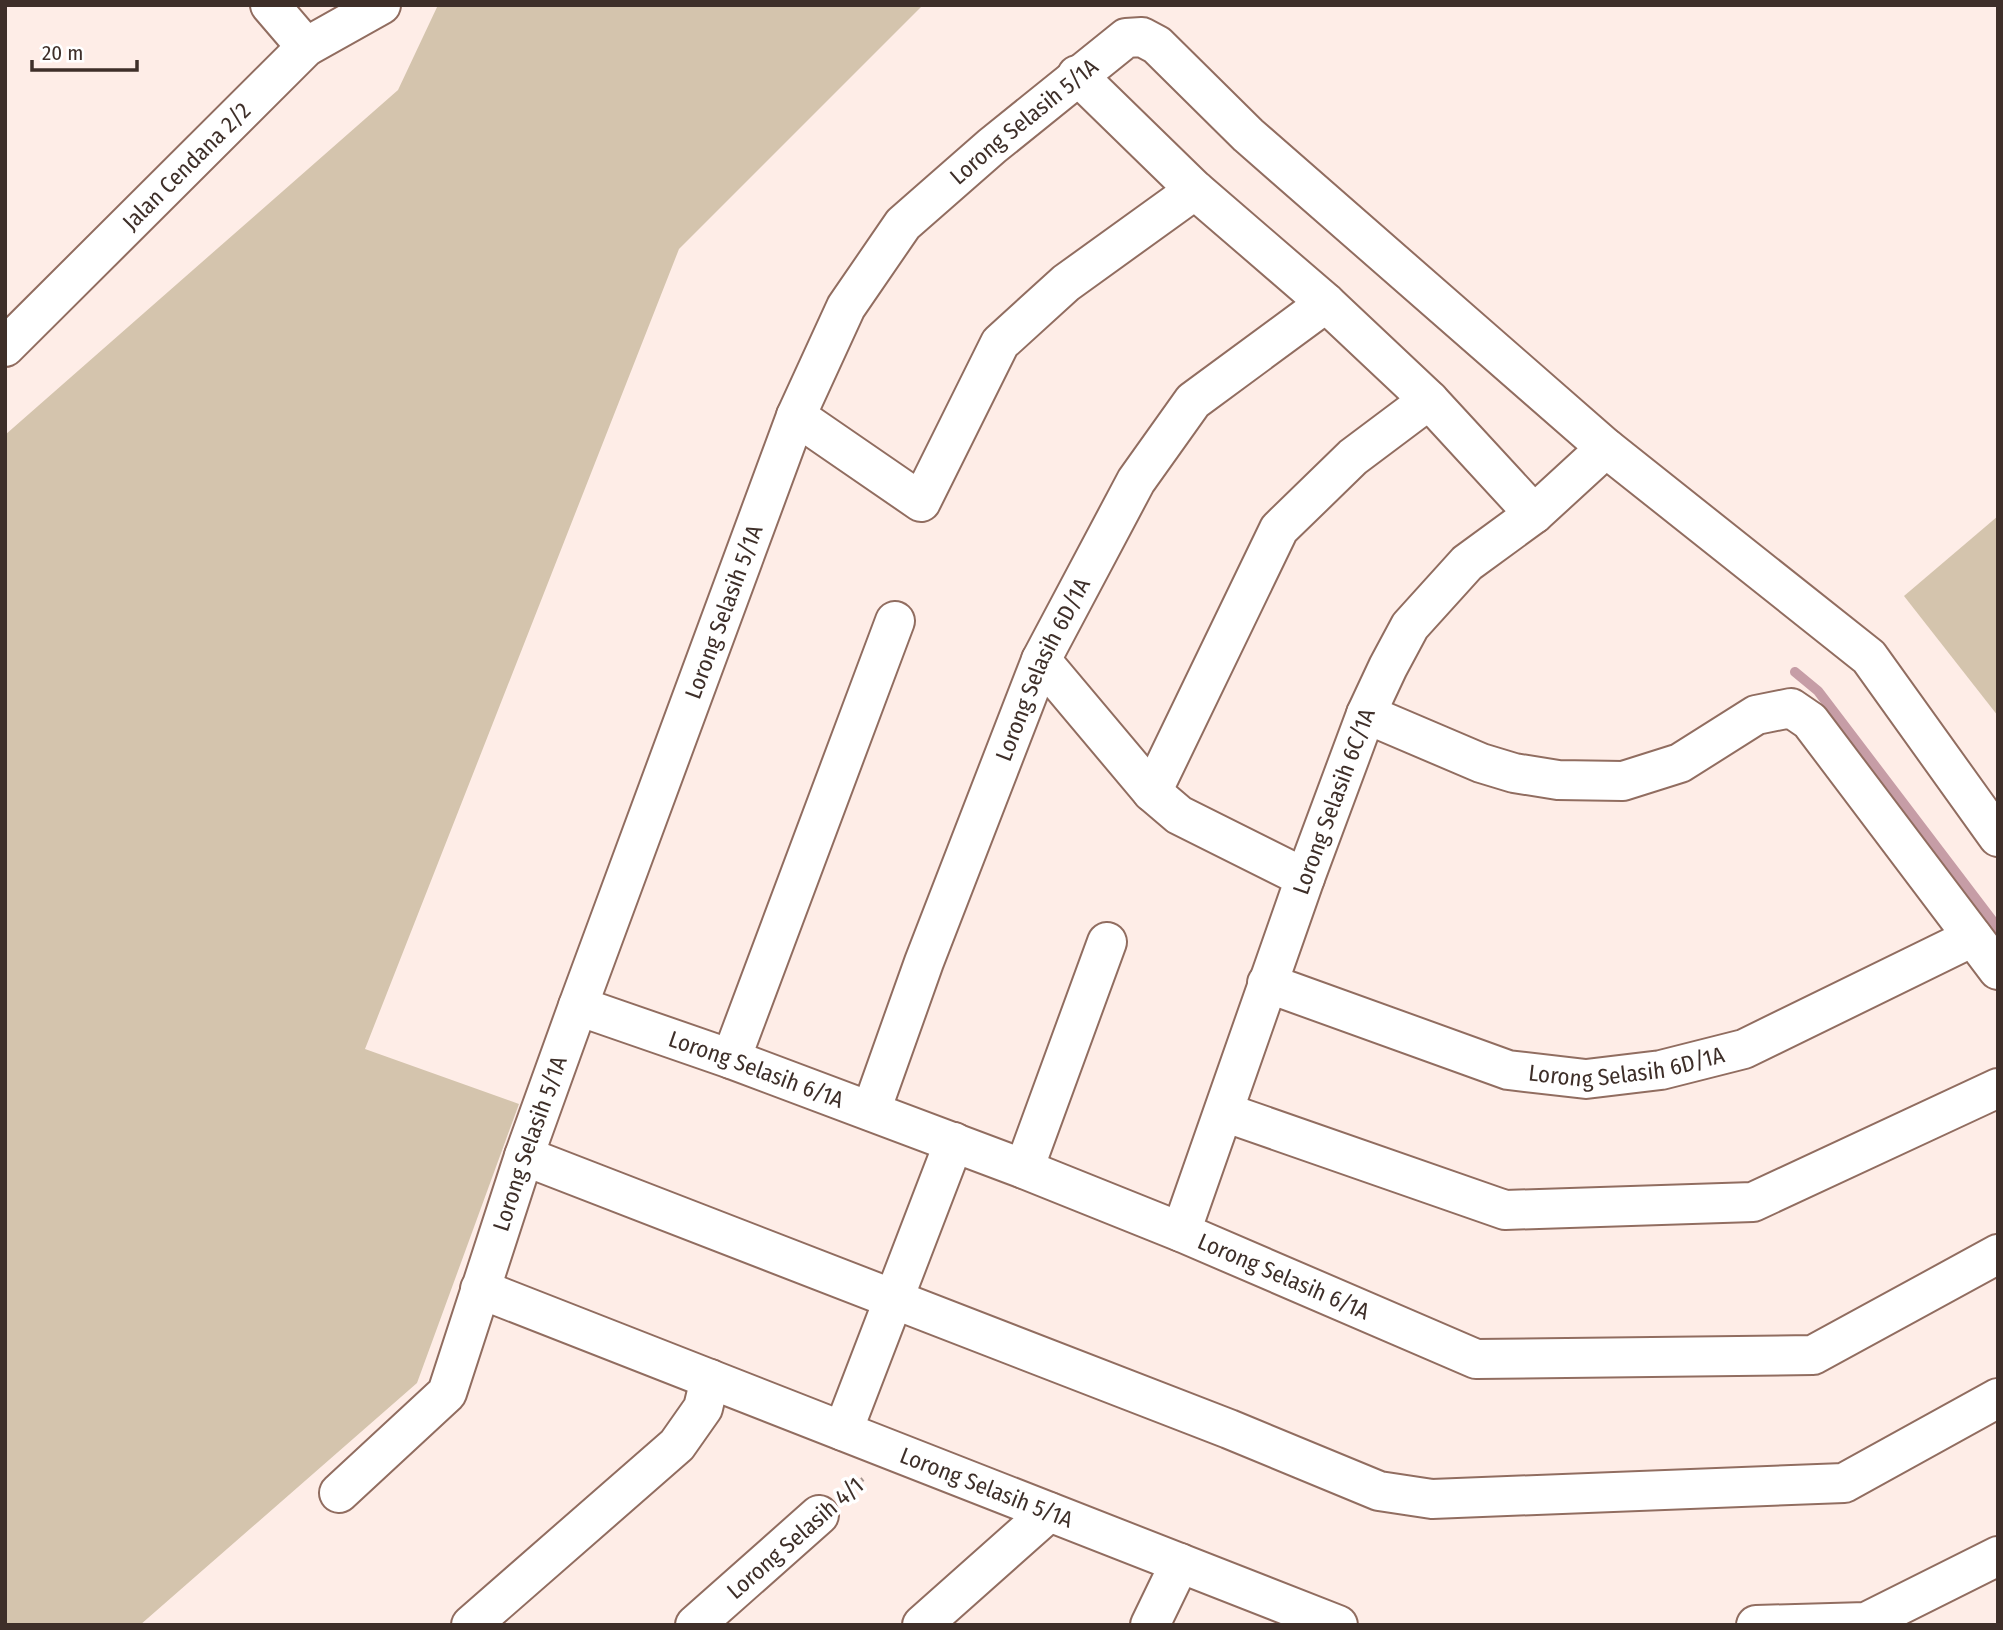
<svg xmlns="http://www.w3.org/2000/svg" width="2003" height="1630" font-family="'Fira Sans Condensed',sans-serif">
	<rect width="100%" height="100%" fill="#feede7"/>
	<!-- green -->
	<g fill="#d4c4ad">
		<path d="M438 5H923L679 249 365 1049 519 1104 417 1383 140 1625H5V435L398 90Z"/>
		<path d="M1998 516V716L1904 596Z"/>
	</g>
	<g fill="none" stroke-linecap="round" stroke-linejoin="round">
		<!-- stream -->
		<path stroke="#c69da6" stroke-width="10" d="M1795 672 1818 691 1998 928"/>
		<!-- minor casing -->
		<g stroke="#916d60" stroke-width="42">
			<g id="minor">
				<path d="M270 5 306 47"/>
				<path d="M1077 75 1195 190 1326 303 1429 400 1534 514"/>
				<path id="s1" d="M5 347 306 47 381 5"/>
				<path d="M796 416 921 502 1000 343 1066 283 1195 190"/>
				<path d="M1041 660 1152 792 1179 815 1305 878"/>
				<path d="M1366 714 1481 763 1514 773 1558 780 1623 781 1680 763 1756 715 1791 708 1810 721 1998 970"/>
				<path d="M1152 792 1279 529 1353 457 1429 400"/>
				<path id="s2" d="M1267 983 1508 1070 1586 1079 1661 1070 1744 1049 1973 937"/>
				<path id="s3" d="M578 1006 731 1059 1024 1169 1181 1232 1476 1359 1813 1355 1998 1254"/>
				<path d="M731 1059 895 621"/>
				<path id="s4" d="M871 1111 924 962 1041 660 1136 481 1193 401 1326 303"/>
				<path d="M1224 1112 1505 1210 1753 1202 1998 1088"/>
				<path d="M524 1156 1229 1429 1379 1491 1432 1499 1844 1483 1998 1398"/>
				<path d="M1024 1169 1107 942"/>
				<path id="s5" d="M1181 1232 1305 878 1366 714 1388 667 1410 626 1467 563 1534 514 1606 448"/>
				<path id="s6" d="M480 1289 1338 1625"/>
				<path d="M843 1431 954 1142"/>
				<path id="s7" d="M339 1493 447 1393 524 1156 578 1006 796 416 846 307 903 224 992 146 1126 38 1142 37 1157 45 1248 135 1606 448 1869 657 1998 837"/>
				<path d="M471 1625 677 1445 703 1408 710 1379"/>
				<path d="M695 1625 819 1515"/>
				<path d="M922 1625 1049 1512"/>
				<path d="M1150 1625 1180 1563"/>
				<path d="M1756 1625 1866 1622 1998 1556"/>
			</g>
		</g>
		<!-- path -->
		<path stroke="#a5958f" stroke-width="4.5" stroke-dasharray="2 5" stroke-linecap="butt" d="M845 1493 863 1479"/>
		<!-- minor -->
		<use href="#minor" stroke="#fff" stroke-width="38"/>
	</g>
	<g text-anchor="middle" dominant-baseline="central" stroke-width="7" stroke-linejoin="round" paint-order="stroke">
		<!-- street labels -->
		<g font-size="23" fill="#3e2f29" stroke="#fff">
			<text stroke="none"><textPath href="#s7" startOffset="1564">Lorong Selasih 5/1A</textPath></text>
			<text stroke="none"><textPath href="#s1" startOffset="256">Jalan Cendana 2/2</textPath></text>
			<text stroke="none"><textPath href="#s7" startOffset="976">Lorong Selasih 5/1A</textPath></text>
			<text stroke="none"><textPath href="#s4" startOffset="474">Lorong Selasih 6D/1A</textPath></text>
			<text stroke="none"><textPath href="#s5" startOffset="457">Lorong Selasih 6C/1A</textPath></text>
			<text stroke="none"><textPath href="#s2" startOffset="376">Lorong Selasih 6D/1A</textPath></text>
			<text stroke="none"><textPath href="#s3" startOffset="189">Lorong Selasih 6/1A</textPath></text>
			<text stroke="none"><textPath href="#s7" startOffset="410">Lorong Selasih 5/1A</textPath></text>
			<text stroke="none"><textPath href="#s3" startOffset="756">Lorong Selasih 6/1A</textPath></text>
			<text stroke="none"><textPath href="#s6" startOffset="544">Lorong Selasih 5/1A</textPath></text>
			<text transform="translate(795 1538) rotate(-41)">Lorong Selasih 4/1</text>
		</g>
	</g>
	<!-- border -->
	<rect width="2003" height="1630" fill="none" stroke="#3e2f29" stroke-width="14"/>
	<!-- scale -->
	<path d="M32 60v10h105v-10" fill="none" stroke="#3e2f29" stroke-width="3.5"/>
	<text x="42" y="60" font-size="21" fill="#3e2f29" stroke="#ffffff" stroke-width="5" paint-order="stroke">20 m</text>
</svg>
